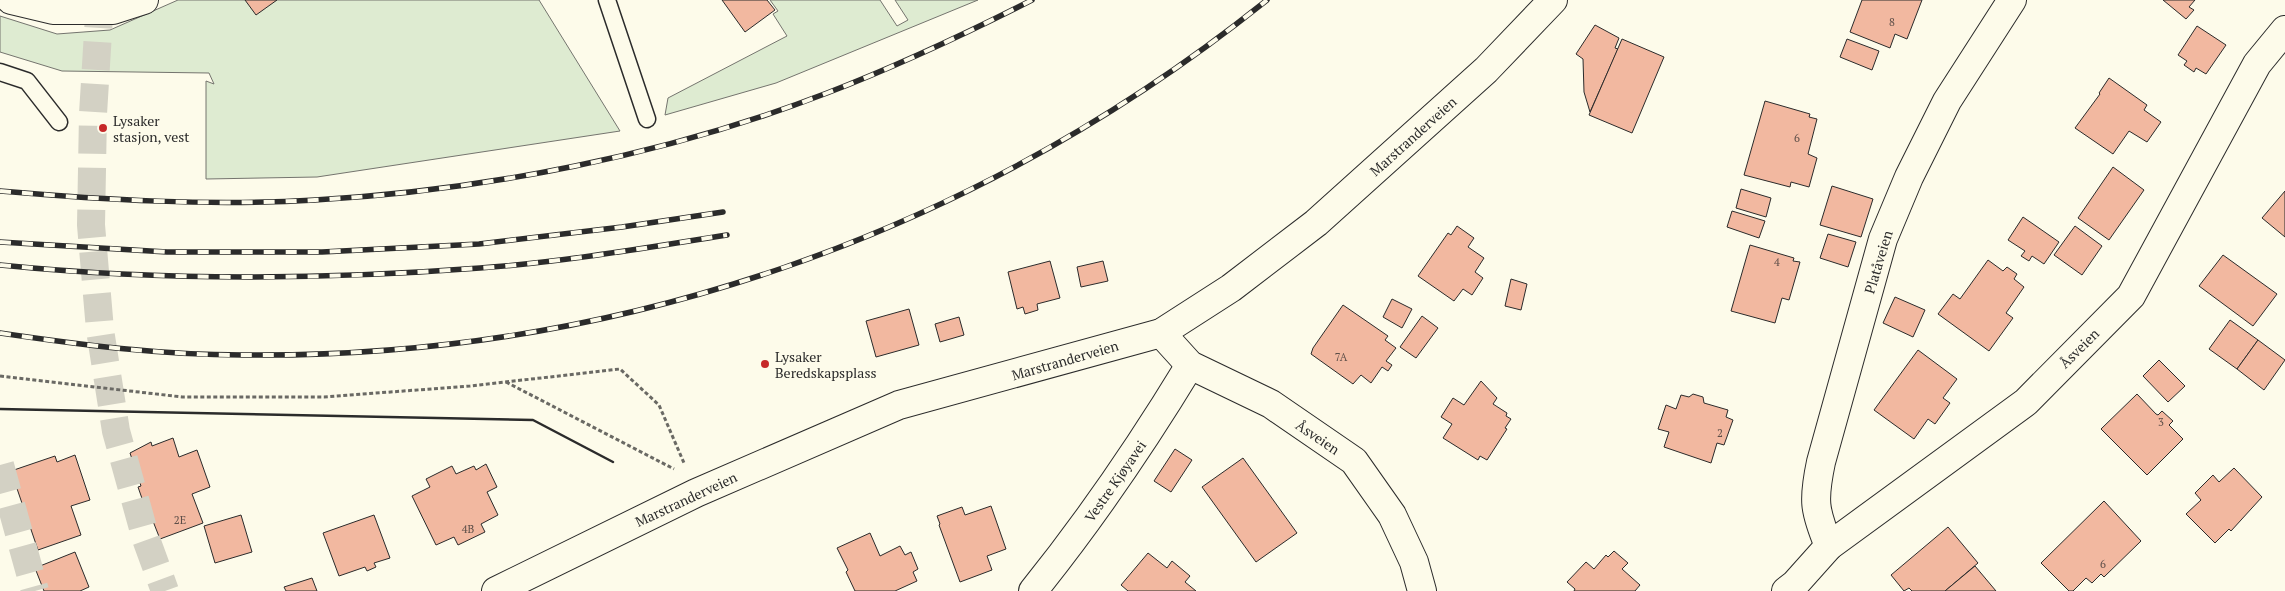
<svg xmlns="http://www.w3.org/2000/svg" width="2285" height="591" font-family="'PT Serif',serif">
	<rect width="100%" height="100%" fill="#fdfbea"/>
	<!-- green -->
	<g fill="#deebd1" stroke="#74746e">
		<path d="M178 0H539L620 131 317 177 206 179V81L214 84 209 73 62 71 0 52V16L57 34 110 30Z"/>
		<path d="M770 0H880L897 26 908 20 895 0H978L776 83 665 115 668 98 787 36 773 14 778 11Z"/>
	</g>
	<!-- building -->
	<g fill="#f2b8a0" stroke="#2b2b2b">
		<path d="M245 0H277L256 15Z"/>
		<path d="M722 0H767L775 10 745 32Z"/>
		<path d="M1862 0H1922L1907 39 1895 34 1890 48 1850 32Z"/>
		<path d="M2163 0H2195L2189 7 2194 10 2186 19Z"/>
		<path d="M1595 25 1619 38 1615 48 1618 49 1590 112 1584 92 1583 59 1576 54Z"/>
		<path d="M2197 26 2226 45 2206 74 2196 68 2194 72 2184 65 2187 61 2178 55Z"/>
		<path d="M1622 39 1664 57 1632 133 1589 115Z"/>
		<path d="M1847 39 1879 51 1872 70 1840 57Z"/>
		<path d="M2109 78 2147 105 2144 110 2161 122 2147 142 2129 131 2113 154 2075 128 2100 94 2099 93Z"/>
		<path d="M1765 101 1810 114 1809 117 1817 119 1808 154 1817 158 1809 187 1791 182 1790 187 1744 175Z"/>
		<path d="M2113 167 2144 190 2109 240 2078 218Z"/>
		<path d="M1832 186 1873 199 1861 237 1820 225Z"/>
		<path d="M1741 189 1771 198 1766 217 1736 208Z"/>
		<path d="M2285 191V237L2262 218Z"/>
		<path d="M1732 211 1765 221 1759 238 1727 227Z"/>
		<path d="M2023 217 2059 242 2044 264 2032 256 2029 261 2021 256 2025 251 2008 240Z"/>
		<path d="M1457 226 1474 238 1468 247 1484 258 1475 272 1483 278 1472 295 1463 289 1454 301 1418 276 1448 233 1451 235Z"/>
		<path d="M2075 226 2102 246 2082 275 2054 255Z"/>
		<path d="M1828 234 1856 242 1848 267 1820 258Z"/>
		<path d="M1750 245 1794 258 1793 261 1800 262 1789 300 1782 298 1775 323 1731 311Z"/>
		<path d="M2223 255 2277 294 2253 326 2199 286Z"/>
		<path d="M1988 260 2003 271 2007 267 2017 274 2014 279 2024 287 2006 313 2013 318 1989 351 1938 314 1953 294 1960 299Z"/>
		<path d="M1050 261 1060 298 1037 304 1038 310 1025 314 1023 307 1017 309 1008 272Z"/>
		<path d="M1103 261 1108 281 1081 287 1077 267Z"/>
		<path d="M1511 279 1527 284 1521 310 1505 306Z"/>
		<path d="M1895 297 1925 310 1913 337 1883 323Z"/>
		<path d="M1392 299 1412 309 1402 328 1383 317Z"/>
		<path d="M1343 305 1388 336 1385 340 1396 348 1386 361 1392 365 1388 371 1382 367 1371 383 1361 375 1353 384 1311 354 1313 348Z"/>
		<path d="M909 309 919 345 876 357 866 321Z"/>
		<path d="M1422 316 1438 328 1416 358 1400 347Z"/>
		<path d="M959 317 964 335 940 342 935 324Z"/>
		<path d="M2230 320 2258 340 2237 369 2209 349Z"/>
		<path d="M2258 340 2285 360 2264 390 2237 369Z"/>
		<path d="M1918 350 1957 379 1943 398 1950 403 1935 424 1928 419 1914 439 1874 410Z"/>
		<path d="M2159 360 2185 386 2168 402 2143 376Z"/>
		<path d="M1481 381 1497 398 1493 404 1507 413 1506 416 1511 419 1505 428 1507 429 1487 460 1480 456 1478 460 1443 438 1452 424 1441 417 1453 398 1464 405Z"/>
		<path d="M1693 394 1703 397 1704 403 1728 410 1726 417 1733 420 1724 445 1717 443 1711 463 1664 447 1669 432 1658 429 1666 405 1676 409 1681 395 1689 397Z"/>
		<path d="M2137 394 2156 414 2158 415 2162 411 2173 421 2169 425 2183 439 2147 475 2101 429Z"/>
		<path d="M173 438 179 457 197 450 210 487 192 494 203 523 160 539 147 506 145 507 138 487 141 486 130 453 151 442 152 446Z"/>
		<path d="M1175 449 1192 460 1171 492 1154 481Z"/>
		<path d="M75 455 90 500 71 506 81 535 38 550 11 471 55 456 57 462Z"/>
		<path d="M1243 458 1297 533 1256 562 1202 487Z"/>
		<path d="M486 464 497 487 487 492 498 515 481 524 485 532 458 545 454 537 436 545 412 496 430 487 426 479 452 466 456 474 474 466 476 470Z"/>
		<path d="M2234 468 2262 497 2231 531 2229 529 2215 543 2186 514 2201 500 2195 493 2213 475 2219 482Z"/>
		<path d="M2104 501 2141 541 2104 577 2101 574 2092 583 2086 578 2073 591H2069L2041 563Z"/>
		<path d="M991 506 1006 549 987 556 992 570 960 582 939 525 940 524 937 516 962 507 965 515Z"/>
		<path d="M241 515 252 552 215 563 204 526Z"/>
		<path d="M374 515 390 558 374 563 376 567 367 571 365 567 339 576 323 533Z"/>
		<path d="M1948 527 1978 563 1945 591H1912L1909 588 1904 591 1891 575Z"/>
		<path d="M870 533 880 556 900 546 905 555 911 552 918 569 913 572 917 581 895 591H855L846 572 848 570 837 548Z"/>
		<path d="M1614 551 1628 563 1622 569 1640 585 1635 591H1574L1575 589 1567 582 1586 562 1594 569 1606 555 1608 557Z"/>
		<path d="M75 552 89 587 80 591H44L35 568Z"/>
		<path d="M1148 553 1167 568 1172 561 1190 576 1185 582 1196 591H1128L1121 585Z"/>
		<path d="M1975 566 1996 591H1945Z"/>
		<path d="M312 578 317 591H286L284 587Z"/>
	</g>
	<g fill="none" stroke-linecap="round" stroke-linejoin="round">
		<!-- trunk-tunnel -->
		<g stroke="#d3d1c4" stroke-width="28" stroke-dasharray="28 14" stroke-linecap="butt">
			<path d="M100 0 93 114 91 225 100 330 116 431 146 539 165 591"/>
			<path d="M0 465 35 591"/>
		</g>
		<!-- service casing -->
		<g stroke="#2b2b2b" stroke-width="19">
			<g id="service">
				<path d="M607 0 647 119"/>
				<path d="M0 72 27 81 59 122"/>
			</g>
		</g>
		<!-- minor casing -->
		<g stroke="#2b2b2b" stroke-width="30">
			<g id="minor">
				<path d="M11 0 53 10H113L144 0"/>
				<path d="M1161 333 1190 365 1271 404 1354 461 1392 515 1414 562 1422 591"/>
				<path d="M1829 546C1814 510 1813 500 1821 462L1883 239 1909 177 1947 101 2012 0"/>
				<path d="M496 591 696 493 899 405 1161 333 1231 288 1316 223 1486 70 1553 0"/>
				<path d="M1033 591C1091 519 1142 444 1190 365"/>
				<path d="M1786 591 1795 584 1829 546 2026 402 2131 296 2257 64 2285 30"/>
			</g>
		</g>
		<!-- path -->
		<g stroke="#6a6964" stroke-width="3" stroke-dasharray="4 2.5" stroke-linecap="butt">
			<path d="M0 376 182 397H324L470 386 620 369 659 405 684 463"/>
			<path d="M506 382 674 469"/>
		</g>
		<!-- service -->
		<use href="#service" stroke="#fdfbea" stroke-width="16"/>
		<!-- minor -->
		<use href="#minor" stroke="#fdfbea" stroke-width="28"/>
		<!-- rail casing -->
		<g stroke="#2b2b2b" stroke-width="5.5">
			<g id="rail">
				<path d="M0 191C105 200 210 206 315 200 487 190 666 155 827 93 897 66 965 34 1032 0"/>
				<path d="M0 242 167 252H322L479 244 622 227 723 212"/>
				<path d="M0 265C159 281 320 280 480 268 563 262 645 248 727 235"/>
				<path d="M0 333C81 345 161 355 243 355 618 359 975 234 1267 0"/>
			</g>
		</g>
		<!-- rail -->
		<use href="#rail" stroke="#fdfbea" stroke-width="4" stroke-dasharray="11" stroke-linecap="butt"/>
		<!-- wall -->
		<path stroke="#2b2b2b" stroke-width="2.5" d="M0 409 533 420 613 462"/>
	</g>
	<!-- markers -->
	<g fill="#c62828" stroke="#fdfbea" stroke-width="2">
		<circle cx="103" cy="128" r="5"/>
		<circle cx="765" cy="364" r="5"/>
	</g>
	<g text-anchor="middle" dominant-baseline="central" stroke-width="4" stroke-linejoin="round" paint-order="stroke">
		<!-- number labels -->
		<g font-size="11" fill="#5d4e48">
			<text x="1892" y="22">8</text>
			<text x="1797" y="138">6</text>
			<text x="1777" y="262">4</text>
			<text x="1341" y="357">7A</text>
			<text x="2161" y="422">3</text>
			<text x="1720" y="433">2</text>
			<text x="180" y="520">2E</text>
			<text x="468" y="529">4B</text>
			<text x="2103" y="564">6</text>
		</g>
		<!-- poi labels -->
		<g font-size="14" fill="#2b2b2b" stroke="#fdfbea" text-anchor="start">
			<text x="113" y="120">Lysaker<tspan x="113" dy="16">stasjon, vest</tspan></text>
			<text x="775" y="356">Lysaker<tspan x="775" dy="16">Beredskapsplass</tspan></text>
		</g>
		<!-- street labels -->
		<g font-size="14" fill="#2b2b2b" stroke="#fdfbea">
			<text transform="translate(1413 136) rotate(-42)">Marstranderveien</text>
			<text transform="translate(1878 262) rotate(-73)">Platåveien</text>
			<text transform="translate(2079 348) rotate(-45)">Åsveien</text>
			<text transform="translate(1065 360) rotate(-16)">Marstranderveien</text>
			<text transform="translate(1318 437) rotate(34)">Åsveien</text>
			<text transform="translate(1115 481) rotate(-55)">Vestre Kjøyavei</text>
			<text transform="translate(686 499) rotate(-25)">Marstranderveien</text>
		</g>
	</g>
</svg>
